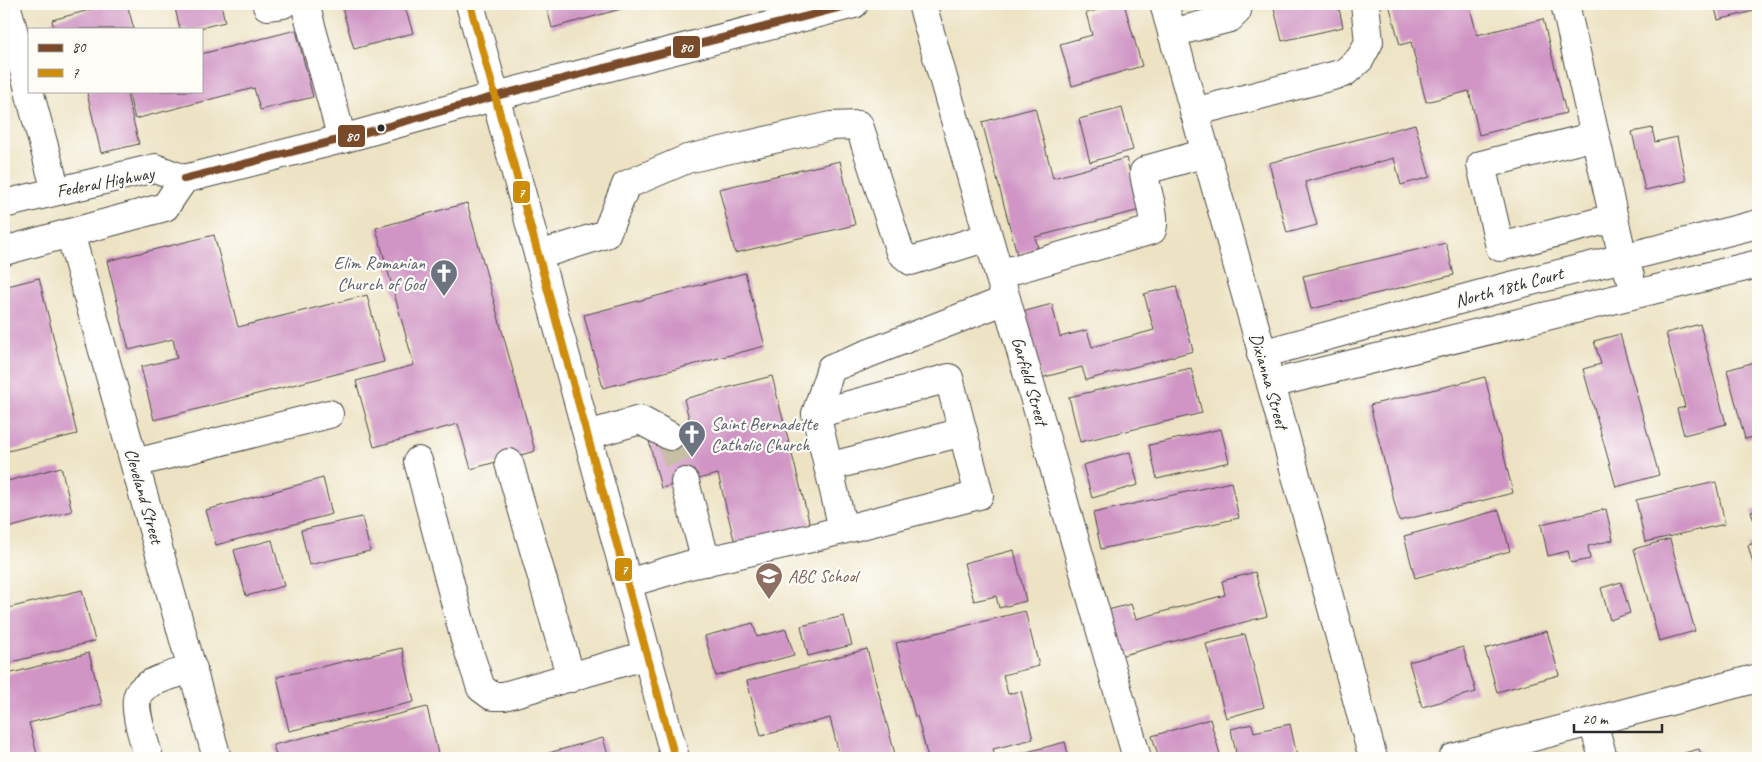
<svg xmlns="http://www.w3.org/2000/svg" width="1762" height="762" font-family="Caveat,sans-serif">
	<rect width="100%" height="100%" fill="#fdfcf7"/>
	<filter id="ink" filterUnits="userSpaceOnUse"><feTurbulence type="fractalNoise" baseFrequency=".02" numOctaves="2"/><feDisplacementMap in="SourceGraphic" scale="10" xChannelSelector="R" yChannelSelector="G"/><feConvolveMatrix kernelMatrix="1 2 1 2 8 2 1 2 1" color-interpolation-filters="sRGB"/></filter>
	<filter id="wash" filterUnits="userSpaceOnUse"><feTurbulence type="fractalNoise" baseFrequency=".0096" numOctaves="4" result="noise"/><feDisplacementMap in="SourceGraphic" scale="20" xChannelSelector="R" yChannelSelector="G"/><feGaussianBlur stdDeviation="1.12" result="paint"/><feColorMatrix in="noise" values="0 0 0 0 0 0 0 0 0 0 0 0 0 0 0 0 0 1.4 0 .05"/><feComposite in="paint" operator="in"/></filter>
	<g filter="url(#wash)">
		<rect width="100%" height="100%" fill="#ede3c4"/>
		<g id="blocks">
			<!-- building -->
			<g fill="#d095c5">
				<path d="M112 4H127L134 29H54L52 20Z"/>
				<path d="M174 4H221L225 22 196 29H180Z"/>
				<path d="M341 4H404L413 33 354 49Z"/>
				<path d="M546 4H639L552 28Z"/>
				<path d="M1119 4H1124L1142 66 1072 86 1060 44 1092 35 1086 13Z"/>
				<path d="M1273 4H1338L1343 27 1282 41Z"/>
				<path d="M1389 4H1469L1477 35 1543 19 1566 113 1479 135 1469 91 1426 102 1411 42 1400 45Z"/>
				<path d="M1714 4H1752L1754 11 1718 20Z"/>
				<path d="M296 30 313 97 260 110 254 88 135 119 128 91H201V54Z"/>
				<path d="M94 91H126L139 144 101 153 87 93Z"/>
				<path d="M1035 108 1053 178 1126 158 1140 210 1035 237 1038 248 1017 254 982 122Z"/>
				<path d="M1122 108 1133 150 1090 162 1079 119Z"/>
				<path d="M1415 124 1430 177 1401 185 1394 158 1305 182 1317 225 1287 233 1269 163Z"/>
				<path d="M1652 128 1655 142 1677 137 1686 181 1645 190 1632 132Z"/>
				<path d="M840 161 855 225 735 253 719 189Z"/>
				<path d="M467 203 535 451 471 469 458 424 374 447 356 381 414 365 376 228Z"/>
				<path d="M214 235 238 327 367 295 384 362 154 420 141 367 177 358 173 339 129 350 107 261Z"/>
				<path d="M1446 243 1454 275 1311 309 1303 276Z"/>
				<path d="M745 273 765 346 603 388 584 315Z"/>
				<path d="M39 278 77 434 4 452V287Z"/>
				<path d="M1176 286 1193 351 1086 380 1082 367 1041 378 1022 312 1052 304 1060 337 1087 330 1092 347 1154 330 1144 294Z"/>
				<path d="M1700 324 1726 424 1684 435 1677 409 1685 407 1666 333Z"/>
				<path d="M1620 334 1659 475 1616 487 1583 369 1601 364 1594 341Z"/>
				<path d="M1758 361V436L1745 439 1727 370Z"/>
				<path d="M1191 368 1202 413 1080 442 1069 397Z"/>
				<path d="M772 376 810 525 735 544 718 474 661 488 649 441 692 431 684 399Z"/>
				<path d="M1485 377 1513 493 1399 521 1370 405Z"/>
				<path d="M1221 429 1229 462 1157 479 1149 445Z"/>
				<path d="M1130 452 1138 485 1092 498 1083 465Z"/>
				<path d="M61 467 72 511 4 529V482Z"/>
				<path d="M323 478 332 514 216 545 206 510Z"/>
				<path d="M1231 482 1239 518 1101 549 1093 513Z"/>
				<path d="M1716 482 1725 524 1645 542 1636 500Z"/>
				<path d="M1606 509 1613 540 1588 546 1590 559 1571 563 1568 551 1548 556 1541 524Z"/>
				<path d="M1758 509V535L1751 511Z"/>
				<path d="M1499 510 1510 551 1415 578 1404 536Z"/>
				<path d="M362 517 370 551 309 565 301 530Z"/>
				<path d="M1670 539 1695 631 1659 641 1634 549Z"/>
				<path d="M272 540 284 586 246 596 234 550Z"/>
				<path d="M1758 542V582L1748 545Z"/>
				<path d="M1014 550 1026 601 999 608 996 596 974 601 964 563Z"/>
				<path d="M1255 572 1267 616 1116 657 1104 611 1131 604 1136 619 1225 595 1222 581Z"/>
				<path d="M1621 582 1630 613 1610 620 1601 588Z"/>
				<path d="M82 590 95 641 4 664V609Z"/>
				<path d="M1025 611 1039 666 1003 675 1008 694 1021 691 1033 739 993 749 996 758H928L917 716 915 717 896 643Z"/>
				<path d="M844 616 852 645 808 656 801 626Z"/>
				<path d="M753 623 757 637 786 629 794 655 716 676 705 636Z"/>
				<path d="M1547 631 1559 675 1497 692 1485 649Z"/>
				<path d="M1245 634 1264 707 1226 718 1206 644Z"/>
				<path d="M1463 647 1476 692 1422 707 1409 662Z"/>
				<path d="M402 648 414 702 289 731 277 677Z"/>
				<path d="M867 649 896 758H840L830 718 761 736 747 681Z"/>
				<path d="M89 653 102 704 29 723 38 758H4V675Z"/>
				<path d="M427 707 439 758H277L273 745Z"/>
				<path d="M1210 719 1221 758H1159L1152 736Z"/>
				<path d="M1252 724 1254 732 1290 724 1297 756 1288 758H1237L1231 729Z"/>
				<path d="M603 738 609 758H534V757Z"/>
				<path d="M1065 742 1069 758H1004Z"/>
				<path d="M1699 749 1702 758H1666Z"/>
			</g>
		</g>
	</g>
	<g filter="url(#ink)">
		<use href="#blocks" fill-opacity="0" stroke="#484742" stroke-width="1"/>
		<g fill="none" stroke-linecap="round" stroke-linejoin="round">
			<!-- minor-tunnel -->
			<path stroke="#c6bea5" stroke-width="28" stroke-dasharray="28 14" stroke-linecap="butt" d="M670 436 685 482"/>
			<!-- minor casing -->
			<g stroke="#484742" stroke-width="30">
				<g id="minor">
					<path d="M6 4 29 89"/>
					<path d="M305 4 342 139"/>
					<path d="M470 4 675 758"/>
					<path d="M922 4 1137 758"/>
					<path d="M1164 4 1271 384 1373 758"/>
					<path d="M1565 4 1623 258 1630 276"/>
					<path d="M267 6 283 4"/>
					<path d="M1172 33 1230 18 1237 11 1238 4"/>
					<path d="M29 91 56 191"/>
					<path d="M1194 112 1344 73 1360 59 1369 42 1365 4"/>
					<path d="M1595 136 1481 165 1500 247 1614 218"/>
					<path d="M70 233 217 758"/>
					<path d="M539 255 606 234 626 185 687 159 831 126 859 125 900 252 911 261 988 237"/>
					<path d="M999 274 1152 230C1157 215 1145 189 1144 172L1149 169 1206 153"/>
					<path d="M1261 354 1503 288 1758 224"/>
					<path d="M1271 384 1758 264"/>
					<path d="M816 414 831 368 1006 300"/>
					<path d="M588 435 640 420 670 436"/>
					<path d="M418 461 465 640 481 688 492 696H504L647 655"/>
					<path d="M135 463 329 414"/>
					<path d="M509 463 571 678"/>
					<path d="M828 467 963 432"/>
					<path d="M685 482 706 562"/>
					<path d="M628 583 689 565 811 538 979 495 949 378 816 414 843 529"/>
					<path d="M1593 722 1603 758"/>
					<path d="M149 758C145 744 131 705 139 693 146 681 179 673 193 669"/>
					<path d="M1453 758 1758 678"/>
				</g>
			</g>
			<!-- major casing -->
			<g stroke="#484742" stroke-width="30">
				<g id="major">
					<path d="M184 179 342 139 496 96 854 4"/>
					<path d="M4 204 155 168 184 179"/>
					<path d="M4 251 165 207 184 179"/>
				</g>
			</g>
			<!-- minor -->
			<use href="#minor" stroke="#fff" stroke-width="28"/>
			<!-- major -->
			<use href="#major" stroke="#fff" stroke-width="28"/>
			<!-- bus-1 casing -->
			<g stroke="#fdfcf7" stroke-width="11">
				<path id="bus-1" d="M184 179 342 139 496 96 854 4"/>
			</g>
			<!-- bus-2 casing -->
			<g stroke="#fdfcf7" stroke-width="11">
				<path id="bus-2" d="M470 4 675 758"/>
			</g>
			<!-- bus-1 -->
			<use href="#bus-1" stroke="#7a4b2a" stroke-width="8"/>
			<!-- bus-2 -->
			<use href="#bus-2" stroke="#ce8d09" stroke-width="8"/>
		</g>
	</g>
	<!-- icons -->
	<defs>
		<g id="church-pin" transform="scale(1.4375)"><path d="M0 17L-7.5 6A9.5 9.5 0 1 1 7.5 6Z" fill="#6b7280" stroke="#fdfcf7"/><path d="M-1.2-6h2.4v3.5h3.3v2.4h-3.3V6h-2.4V-.1h-3.3v-2.4h3.3Z" fill="#fff"/></g>
		<g id="school-pin" transform="scale(1.4375)"><path d="M0 17L-7.5 6A9.5 9.5 0 1 1 7.5 6Z" fill="#8d6e63" stroke="#fdfcf7"/><path d="M0-5L7-2L0 1L-7-2ZM-4 1L0 2.5L4 1V4Q0 6-4 4Z" fill="#fff"/></g>
	</defs>
	<g fill-rule="evenodd">
		<use href="#church-pin" x="444" y="273"/>
		<use href="#church-pin" x="692" y="434"/>
		<use href="#school-pin" x="769" y="576"/>
	</g>
	<!-- markers -->
	<circle fill="#2b2b2b" stroke="#fdfcf7" stroke-width="2" cx="381" cy="128" r="4.5"/>
	<g text-anchor="middle" dominant-baseline="central" stroke-width="4.5" stroke-linejoin="round" paint-order="stroke">
		<!-- street labels -->
		<g font-size="18" fill="#2b2b2b" stroke="#fdfcf7">
			<text transform="translate(105 182) rotate(-11)">Federal Highway</text>
			<text transform="translate(1509 287) rotate(-15)">North 18th Court</text>
			<text transform="translate(1030 381) rotate(74)">Garfield Street</text>
			<text transform="translate(1269 381) rotate(74)">Dixianna Street</text>
			<text transform="translate(144 496) rotate(74)">Cleveland Street</text>
		</g>
		<!-- worship labels -->
		<g font-size="18" fill="#5b616d" stroke="#fdfcf7" text-anchor="end">
			<text x="425" y="263">Elim Romanian<tspan x="425" dy="21">Church of God</tspan></text>
			<text x="711" y="424" text-anchor="start">Saint Bernadette<tspan x="711" dy="21">Catholic Church</tspan></text>
		</g>
		<!-- education labels -->
		<g font-size="18" fill="#785e54" stroke="#fdfcf7" text-anchor="start">
			<text x="788" y="576">ABC School</text>
		</g>
	</g>
	<g stroke="#fdfcf7" stroke-width="2">
		<rect x="672" y="35" width="29" height="24" rx="5" fill="#7a4b2a"/>
		<rect x="337" y="124" width="29" height="24" rx="5" fill="#7a4b2a"/>
		<rect x="512" y="180" width="19" height="24" rx="5" fill="#ce8d09"/>
		<rect x="614" y="557" width="19" height="25" rx="5" fill="#ce8d09"/>
	</g>
	<g font-size="14" text-anchor="middle" font-weight="bold" fill="#fff">
		<text x="686" y="52">80</text>
		<text x="352" y="141">80</text>
		<text x="521" y="197">7</text>
		<text x="624" y="574">7</text>
	</g>
	<!-- margin -->
	<rect width="1762" height="762" fill="none" stroke="#fdfcf7" stroke-width="20"/>
	<!-- legend -->
	<rect x="28" y="28" width="175" height="65" fill="#fdfcf7" stroke="#a9a8a5"/>
	<rect x="38" y="44" width="25" height="8" fill="#7a4b2a" stroke="#a9a8a5"/>
	<text x="72" y="52" font-size="15" fill="#2b2b2b">80</text>
	<rect x="38" y="69" width="25" height="8" fill="#ce8d09" stroke="#a9a8a5"/>
	<text x="72" y="78" font-size="15" fill="#2b2b2b">7</text>
	<!-- scale -->
	<path d="M1574 724v8h88v-8" fill="none" stroke="#2b2b2b" stroke-width="2.5"/>
	<text x="1582" y="724" font-size="15" fill="#2b2b2b" stroke="#fdfcf7" stroke-width="4" paint-order="stroke">20 m</text>
</svg>
